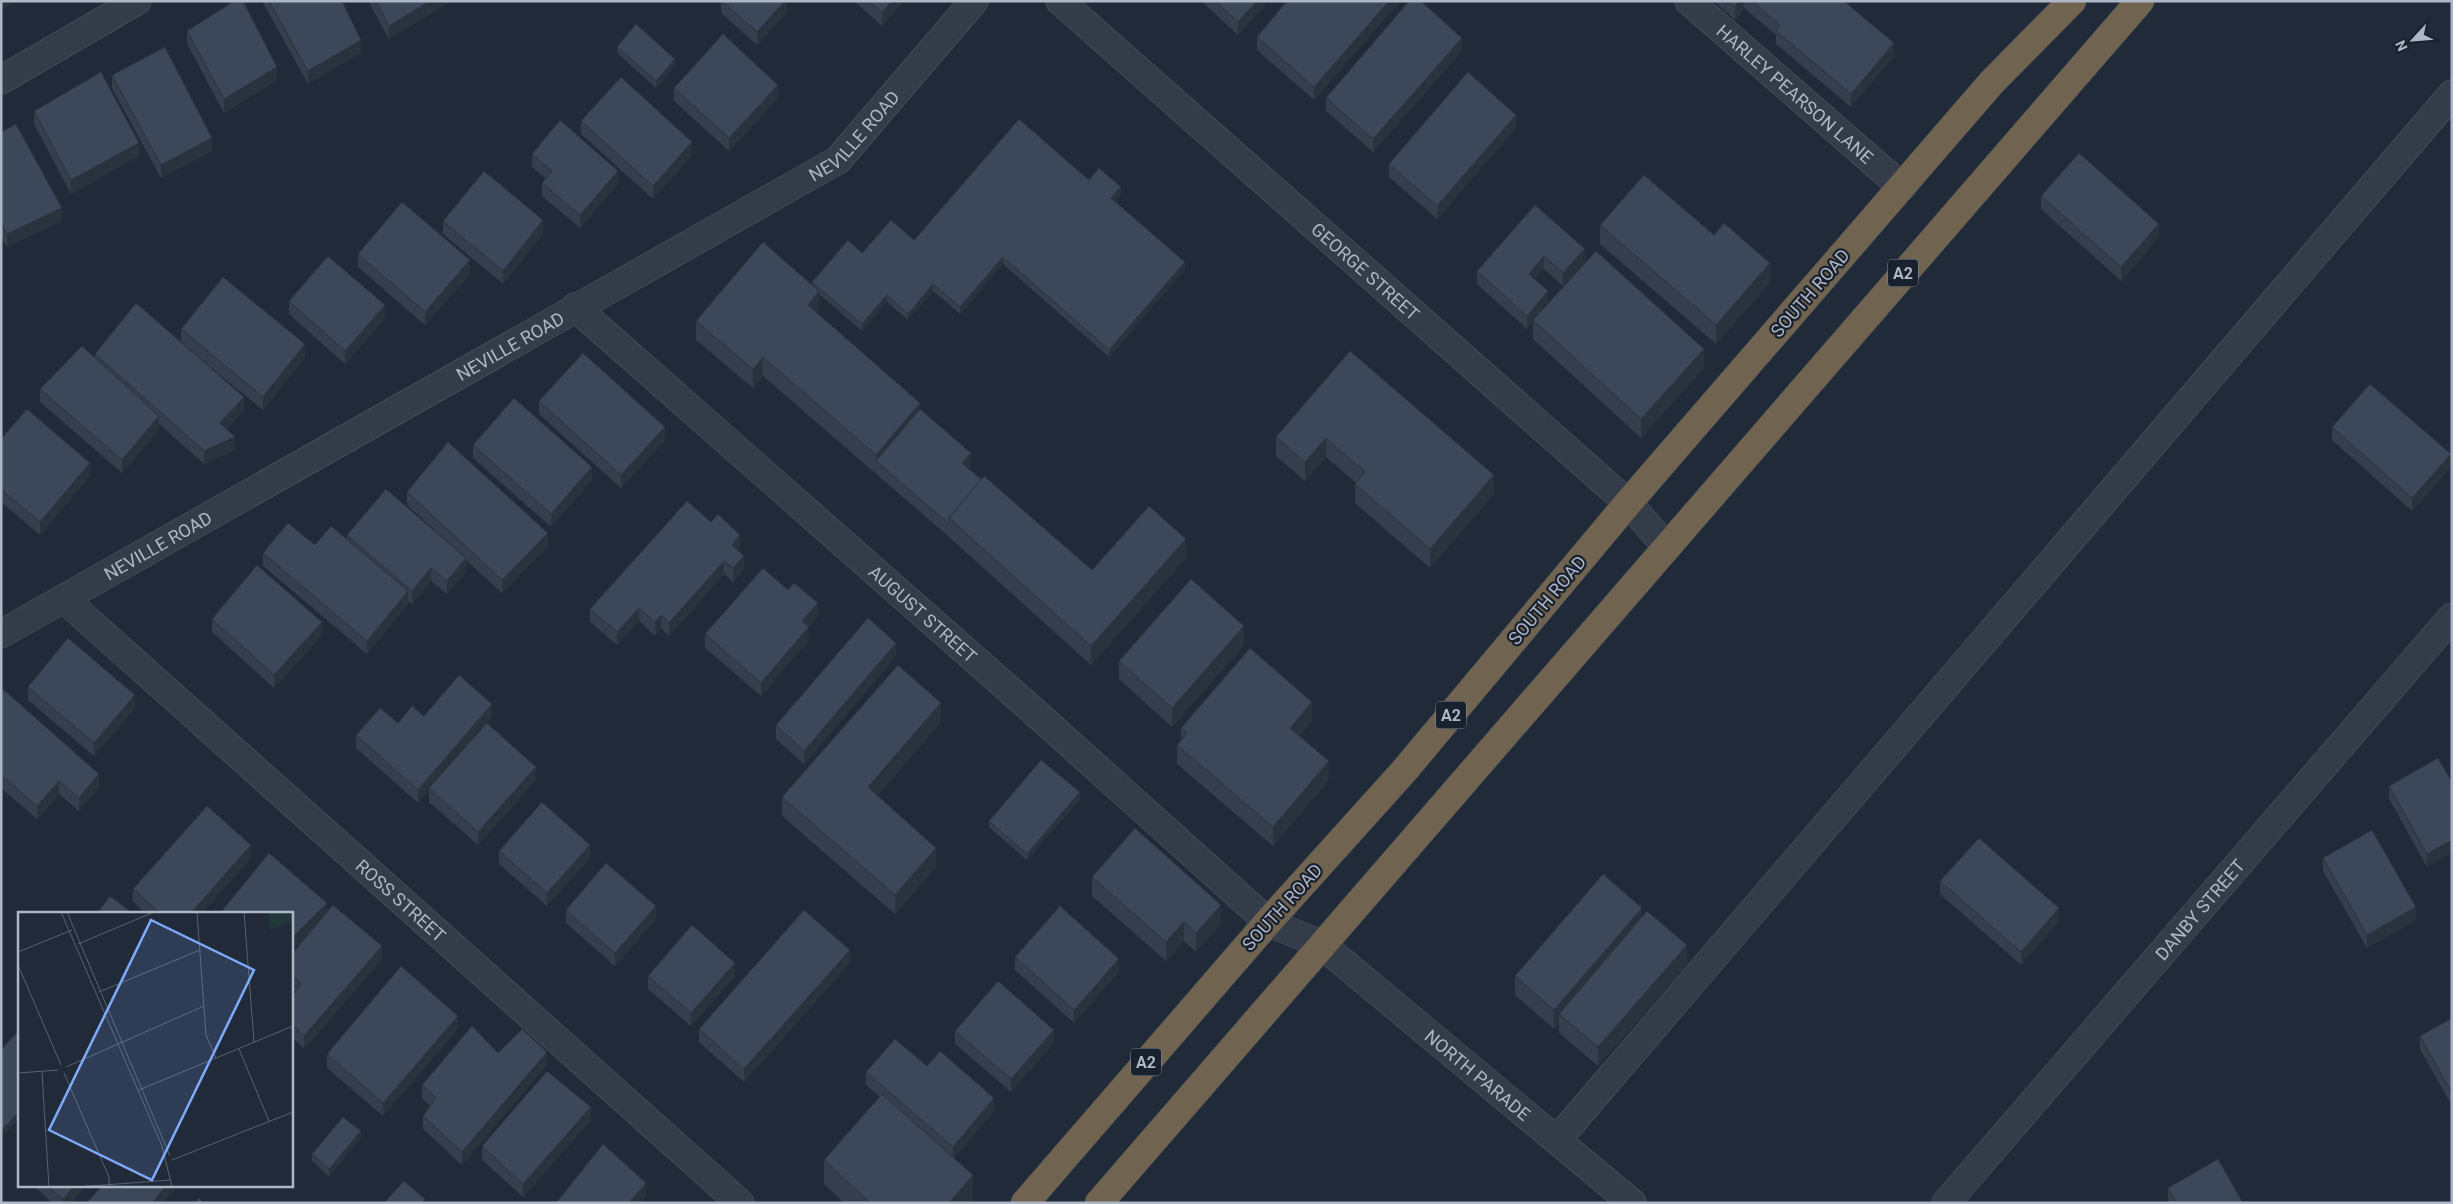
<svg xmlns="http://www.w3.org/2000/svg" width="2453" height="1204" font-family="Roboto,sans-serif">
	<rect width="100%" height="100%" fill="#202a39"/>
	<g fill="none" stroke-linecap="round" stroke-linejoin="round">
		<!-- minor casing -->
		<g stroke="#515a67" stroke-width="29">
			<g id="minor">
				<path id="s1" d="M1060 1 1628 503 1666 546"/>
				<path id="s2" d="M1689 1 1902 187"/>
				<path d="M1 80 137 1"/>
				<path id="s3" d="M575 307 1029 707 1268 922 1322 945 1632 1203"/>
				<path id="s4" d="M64 599 740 1203"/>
				<path id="s5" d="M1 634 838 160 974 1"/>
				<path d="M1557 1140 2452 94"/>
				<path id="s6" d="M1946 1203 2452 617"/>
			</g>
		</g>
		<!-- highway casing -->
		<g stroke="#3e4754" stroke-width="29">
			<g id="highway">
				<path d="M1025 1203 1268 922 1404 771 1628 503 1992 82 2072 1"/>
				<path d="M1099 1203 2140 1"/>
			</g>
		</g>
		<!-- minor -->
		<use href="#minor" stroke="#343c49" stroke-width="28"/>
		<!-- highway -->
		<use href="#highway" stroke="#706450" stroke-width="28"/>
	</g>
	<!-- wall -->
	<g fill="#343e4d">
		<path d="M262 1H342L361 53 308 84Z"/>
		<path d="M368 1H450V2L389 39Z"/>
		<path d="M721 1H787V12L757 45 721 13Z"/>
		<path d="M854 1H903L882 26Z"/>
		<path d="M1201 1H1268L1238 35Z"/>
		<path d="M1287 1H1400L1314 100 1257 50V37Z"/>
		<path d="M1714 1H1844L1894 56 1851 107 1776 44V35L1744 8 1735 20Z"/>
		<path d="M187 31 277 80 224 113 187 44Z"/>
		<path d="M617 47 675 65 656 88 617 53Z"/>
		<path d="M1462 51 1373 152 1326 111V98Z"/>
		<path d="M112 75 212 151 161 178 112 88Z"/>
		<path d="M674 88 778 98 729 151 674 101Z"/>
		<path d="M34 111 139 156 71 194 34 124Z"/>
		<path d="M581 121 692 155 653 199 581 134Z"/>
		<path d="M1516 128 1437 219 1389 177V164Z"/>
		<path d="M1 132 62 221 7 247 1 237Z"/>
		<path d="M532 154 618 184 580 228 542 196V183L546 179 532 167Z"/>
		<path d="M1089 180 1121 194 1115 201 1185 269 1109 357 1003 264 960 314 933 291 908 320 887 302 862 331 819 294V310L817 313 920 409 971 466 969 469 1092 570 1186 558 1091 665 949 537 763 376 753 388 696 340V321L812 285V282L862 253 914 240Z"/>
		<path d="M2041 196 2159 237 2121 281 2041 209Z"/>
		<path d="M1535 205 1585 262 1563 286 1544 269 1535 279 1548 304 1704 368 1641 438 1533 339V322L1527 329 1477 284V271Z"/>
		<path d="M443 221 543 234 503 284 443 234Z"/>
		<path d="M1600 225 1714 235 1770 282 1716 344 1600 244Z"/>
		<path d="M358 254 470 274 425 325 358 267Z"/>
		<path d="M289 301 385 318 345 364 289 314Z"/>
		<path d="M181 329 305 357 263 410 192 352 244 410 227 429 235 450 204 464 159 424V429L122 473 40 402V389L95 358V354L181 342Z"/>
		<path d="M1350 351 1494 494 1430 568 1355 503V484L1356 483 1326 457 1305 481 1276 456V437Z"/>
		<path d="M539 401 665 440 621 488 539 414Z"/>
		<path d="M2332 427 2451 467 2412 511 2332 440Z"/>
		<path d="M1 439 90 476 40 535 1 502Z"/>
		<path d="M473 445 592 480 551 527 473 458Z"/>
		<path d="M407 492 548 546 502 593 466 560V572L447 594 431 581 412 604 408 601V604L367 654 263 566V553L347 540V535H440L407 505Z"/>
		<path d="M740 548 738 551 744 569 733 582 724 574 669 636 661 628 655 636 639 621 617 645 590 622V609Z"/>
		<path d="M818 616 809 627V640L761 696 705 648V634Z"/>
		<path d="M212 619 322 635 274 688 212 632Z"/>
		<path d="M1244 645 1172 727 1119 679V661Z"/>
		<path d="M896 656 804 764 776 739V725Z"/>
		<path d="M28 687 135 708 94 756 28 700Z"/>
		<path d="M1 693 99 787 79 811 59 794 37 819 1 788Z"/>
		<path d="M424 716 492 717 478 732 536 780 478 845 429 802V790L418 803 356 748V735L398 723Z"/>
		<path d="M1312 721 1299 736 1329 780 1273 846 1177 764V745L1181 740V728Z"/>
		<path d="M941 722 877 796 936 867 895 914 782 816V797Z"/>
		<path d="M2438 758 2427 867 2389 799V786Z"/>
		<path d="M1080 799 1027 860 989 827V821Z"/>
		<path d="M499 851 590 858 547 906 499 864Z"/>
		<path d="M251 858 202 913H145L133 902V889Z"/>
		<path d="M2323 858 2416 920 2367 948 2323 871Z"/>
		<path d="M1092 877 1221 924 1196 952 1184 941 1166 961 1092 896Z"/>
		<path d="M1940 881 2059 921 2021 965 1940 894Z"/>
		<path d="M566 910 656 919 615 966 566 923Z"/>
		<path d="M327 912 382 959 304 1049 291 1036V998L296 992 291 988V955L308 935 291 952V913Z"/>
		<path d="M1642 918 1687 964 1598 1066 1559 1033V1022L1554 1029 1515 995V976Z"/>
		<path d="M1015 957 1119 972 1074 1023 1015 970Z"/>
		<path d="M850 963 744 1082 699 1042V1029Z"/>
		<path d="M648 976H735L691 1026 648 989Z"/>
		<path d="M2452 1018V1106L2420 1049V1036Z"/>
		<path d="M458 1029 383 1116 327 1068V1054Z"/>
		<path d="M955 1031 1054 1043 1011 1092 955 1044Z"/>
		<path d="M498 1053 547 1065 462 1165 423 1129V1116L430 1106 422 1098V1085Z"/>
		<path d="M927 1066 994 1111 954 1158 973 1199 970 1203H844L824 1184V1160L880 1097 866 1085V1072Z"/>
		<path d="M591 1120 523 1197 482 1160V1146Z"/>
		<path d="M19 1133V1148L18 1147V1134Z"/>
		<path d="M361 1138 329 1176 312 1161V1154Z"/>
		<path d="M19 1155V1173L17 1171V1158Z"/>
		<path d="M33 1185H87L71 1203H52Z"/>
		<path d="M2168 1188 2243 1203H2169L2168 1201Z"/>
	</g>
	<!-- shaded-wall -->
	<g fill="#2a323e">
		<path d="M1 1H16L1 9Z"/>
		<path d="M430 1H450V2L389 39V26Z"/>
		<path d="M785 1H787V12L757 45V32Z"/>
		<path d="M892 1H903L882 26V12Z"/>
		<path d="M1257 1H1268L1238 35V22Z"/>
		<path d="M1389 1H1400L1314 100V87Z"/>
		<path d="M1739 1H1744V8L1735 20V7Z"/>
		<path d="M1462 38V51L1373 152V139Z"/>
		<path d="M361 40V53L308 84V71Z"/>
		<path d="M1894 43V56L1851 107V94Z"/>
		<path d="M675 59V65L656 88V81Z"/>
		<path d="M277 67V80L224 113V99Z"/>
		<path d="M778 85V98L729 151V138Z"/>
		<path d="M1516 115V128L1437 219V206Z"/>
		<path d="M212 138V151L161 178V165Z"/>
		<path d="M692 142V155L653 199V186Z"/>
		<path d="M139 143V156L71 194V180Z"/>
		<path d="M618 171V184L580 228V215Z"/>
		<path d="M1121 187V194L1111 205V198Z"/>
		<path d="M62 208V221L7 247V234Z"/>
		<path d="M543 220V234L503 284V271Z"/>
		<path d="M2159 224V237L2121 281V267Z"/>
		<path d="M1585 249V262L1563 286V273Z"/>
		<path d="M1544 256V269L1529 287V274Z"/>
		<path d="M1003 257V264L960 314V307Z"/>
		<path d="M470 260V274L425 325V312Z"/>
		<path d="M1185 262V269L1109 357V350Z"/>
		<path d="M1770 263V282L1716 344V325Z"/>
		<path d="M933 284V291L908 320V314Z"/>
		<path d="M819 291V310L808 324V305Z"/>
		<path d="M1548 291V304L1533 320V322L1527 329V316Z"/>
		<path d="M887 295V302L862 331V324Z"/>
		<path d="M385 305V318L345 364V351Z"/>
		<path d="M305 344V357L263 410V397Z"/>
		<path d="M1704 349V368L1641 438V419Z"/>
		<path d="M763 357V376L753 388V369Z"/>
		<path d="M244 397V410L220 436V423Z"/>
		<path d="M920 403V422L876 461V455Z"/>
		<path d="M159 416V429L122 473V460Z"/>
		<path d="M665 427V440L621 488V475Z"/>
		<path d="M235 437V450L204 464V451Z"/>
		<path d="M1326 438V457L1305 481V462Z"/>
		<path d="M971 453V466L962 476V463Z"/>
		<path d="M2451 454V467L2412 511V498Z"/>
		<path d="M90 463V476L40 535V522Z"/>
		<path d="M592 467V480L551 527V514Z"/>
		<path d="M1494 475V494L1430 568V549Z"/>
		<path d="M548 533V546L502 593V580Z"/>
		<path d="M740 535V548L732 558V545Z"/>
		<path d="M1186 539V558L1091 665V646Z"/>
		<path d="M744 556V569L733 582V568Z"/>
		<path d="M466 558V572L447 594V581Z"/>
		<path d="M724 561V574L669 636V623Z"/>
		<path d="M431 568V581L412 604V591Z"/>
		<path d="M408 591V604L367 654V641Z"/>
		<path d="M818 603V616L805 631 809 627V640L761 696V683L802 621Z"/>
		<path d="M639 608V621L617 645V632Z"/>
		<path d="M661 615V628L655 636V622Z"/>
		<path d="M322 622V635L274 688V675Z"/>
		<path d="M1244 626V645L1172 727V708Z"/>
		<path d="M896 643V656L804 764V751Z"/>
		<path d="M135 695V708L94 756V743Z"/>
		<path d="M1312 702V721L1290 747V728Z"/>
		<path d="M941 703V722L868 806V787Z"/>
		<path d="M492 704V717L430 789 429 788V790L418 803V790Z"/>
		<path d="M1329 761V780L1273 846V827Z"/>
		<path d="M536 767V780L478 845V832Z"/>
		<path d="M99 774V787L79 811V798Z"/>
		<path d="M59 781V794L37 819V806Z"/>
		<path d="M1080 792V799L1027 860V854Z"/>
		<path d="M2452 840V853L2427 867V854Z"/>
		<path d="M251 845V858L202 913H191Z"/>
		<path d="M590 845V858L547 906V893Z"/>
		<path d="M936 848V867L895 914V895Z"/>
		<path d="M327 903V916L291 952V939Z"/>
		<path d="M1221 905V924L1196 952V933Z"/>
		<path d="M656 906V919L615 966V953Z"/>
		<path d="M2416 907V920L2367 948V935Z"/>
		<path d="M1642 908V927L1559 1014V1022L1554 1029V1010Z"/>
		<path d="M2059 908V921L2021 965V952Z"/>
		<path d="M1184 922V941L1166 961V942Z"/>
		<path d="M1687 945V964L1598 1066V1047Z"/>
		<path d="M382 946V959L304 1049V1036Z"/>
		<path d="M850 950V963L744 1082V1069Z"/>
		<path d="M1119 959V972L1074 1023V1010Z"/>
		<path d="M735 963V976L691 1026V1013Z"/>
		<path d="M458 1016V1029L383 1116V1103Z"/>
		<path d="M1054 1030V1043L1011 1092V1079Z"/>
		<path d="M547 1052V1065L462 1165V1152Z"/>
		<path d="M994 1098V1111L953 1160V1147Z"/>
		<path d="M591 1107V1120L523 1197V1184Z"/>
		<path d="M19 1112V1119L1 1138V1131Z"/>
		<path d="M361 1131V1138L329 1176V1169Z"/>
		<path d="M973 1175V1199L970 1203H949Z"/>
		<path d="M646 1183V1196L640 1203H629Z"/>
		<path d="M75 1185H87L71 1203H63V1199Z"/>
		<path d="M167 1185H179L163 1203H152Z"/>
	</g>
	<!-- building -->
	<g fill="#3c4859" stroke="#2a323e">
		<path d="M234 1H243L277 67 224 99 187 31Z"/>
		<path d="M269 1H342L361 40 308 71Z"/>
		<path d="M376 1H430L389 26Z"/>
		<path d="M722 1H785L757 32Z"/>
		<path d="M869 1H892L882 12Z"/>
		<path d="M1215 1H1257L1238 22Z"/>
		<path d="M1287 1H1389L1314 87 1257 37Z"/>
		<path d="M1409 1H1421L1462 38 1373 139 1326 98Z"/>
		<path d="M1728 1H1739L1735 7Z"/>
		<path d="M1752 1H1844L1894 43 1851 94 1776 31 1780 25Z"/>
		<path d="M636 24 675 59 656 81 617 47Z"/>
		<path d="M723 34 778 85 729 138 674 88Z"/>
		<path d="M165 47 212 138 161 165 112 75Z"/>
		<path d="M101 72 139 143 71 180 34 111Z"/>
		<path d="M1468 72 1516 115 1437 206 1389 164Z"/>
		<path d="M621 77 692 142 653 186 581 121Z"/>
		<path d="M1019 119 1089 180 1099 168 1121 187 1111 198 1185 262 1109 350 1003 257 960 307 933 284 908 314 887 295 862 324 812 282 848 240 862 253 891 220 914 240Z"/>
		<path d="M560 120 618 171 580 215 542 183 552 171 532 154Z"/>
		<path d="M16 124 62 208 7 234 1 224V132Z"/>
		<path d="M2079 153 2159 224 2121 267 2041 196Z"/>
		<path d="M484 171 543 220 503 271 443 221Z"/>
		<path d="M1644 175 1714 235 1724 223 1770 263 1716 325 1600 225Z"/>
		<path d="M402 202 470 260 425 312 358 254Z"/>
		<path d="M1535 205 1585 249 1563 273 1544 256 1529 274 1548 291 1527 316 1477 271Z"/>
		<path d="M763 242 819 291 808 305 920 403 876 455 763 357 753 369 696 321Z"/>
		<path d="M1596 251 1704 349 1641 419 1533 320Z"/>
		<path d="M328 256 385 305 345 351 289 301Z"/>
		<path d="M223 277 305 344 263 397 181 329Z"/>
		<path d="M136 303 244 397 220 423 235 437 204 451 95 354Z"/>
		<path d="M82 346 159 416 122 460 40 389Z"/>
		<path d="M1350 351 1494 475 1430 549 1355 484 1365 472 1326 438 1305 462 1276 437Z"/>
		<path d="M583 353 665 427 621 475 539 401Z"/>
		<path d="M2370 384 2451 454 2412 498 2332 427Z"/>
		<path d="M514 398 592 467 551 514 473 445Z"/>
		<path d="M27 409 90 463 40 522 1 489V439Z"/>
		<path d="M920 409 971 453 962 463 982 480 949 518V524L876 461Z"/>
		<path d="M448 442 548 533 502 580 407 492Z"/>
		<path d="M984 476 1092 570 1149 506 1186 539 1091 646 949 518Z"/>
		<path d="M386 489 466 558 447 581 431 568 412 591 347 535Z"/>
		<path d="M687 501 711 522 718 514 740 535 732 545 744 556 733 568 724 561 669 623 661 615 655 622 639 608 617 632 590 609Z"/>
		<path d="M288 523 315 545 331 526 408 591 367 641 263 553Z"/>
		<path d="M257 565 322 622 274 675 212 619Z"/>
		<path d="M763 568 788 590 794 583 818 603 802 621 809 627 761 683 705 634Z"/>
		<path d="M1191 579 1244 626 1172 708 1119 661Z"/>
		<path d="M868 618 896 643 804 751 776 725Z"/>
		<path d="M68 638 135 695 94 743 28 687Z"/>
		<path d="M1250 648 1312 702 1290 728 1329 761 1273 827 1177 745 1187 733 1181 728Z"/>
		<path d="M898 665 941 703 868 787 936 848 895 895 782 797Z"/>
		<path d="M459 675 492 704 418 790 356 735 380 708 398 723 412 706 424 716Z"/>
		<path d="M4 690 99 774 79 798 59 781 37 806 1 775V693Z"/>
		<path d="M487 723 536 767 478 832 429 788Z"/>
		<path d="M2438 758 2452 782V840L2427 854 2389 786Z"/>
		<path d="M1041 760 1080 792 1027 854 989 821Z"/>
		<path d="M542 802 590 845 547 893 499 851Z"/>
		<path d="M207 806 251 845 191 913H160L133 889Z"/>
		<path d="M1135 828 1221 905 1196 933 1184 922 1166 942 1092 877Z"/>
		<path d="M2372 830 2416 907 2367 935 2323 858Z"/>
		<path d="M1979 838 2059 908 2021 952 1940 881Z"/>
		<path d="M269 853 327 903 291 939V913H220Z"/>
		<path d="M606 863 656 906 615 953 566 910Z"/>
		<path d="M1603 874 1642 908 1554 1010 1515 976Z"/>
		<path d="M110 896 130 911 129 913H97Z"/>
		<path d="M333 905 382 946 304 1036 291 1023V998L301 984 291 975V955Z"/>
		<path d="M1060 906 1119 959 1074 1010 1015 957Z"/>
		<path d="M804 910 850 950 744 1069 699 1029Z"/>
		<path d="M1647 911 1687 945 1598 1047 1559 1014Z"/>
		<path d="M692 925 735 963 691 1013 648 976Z"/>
		<path d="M401 966 458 1016 383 1103 327 1054Z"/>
		<path d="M998 981 1054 1030 1011 1079 955 1031Z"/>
		<path d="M2452 1018V1093L2420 1036Z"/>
		<path d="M472 1026 498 1053 522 1029 547 1052 462 1152 423 1116 436 1098 422 1085Z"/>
		<path d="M18 1031 19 1032V1112L1 1131V1050Z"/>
		<path d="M895 1039 927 1066 940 1051 994 1098 953 1147 866 1072Z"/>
		<path d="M547 1071 591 1107 523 1184 482 1146Z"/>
		<path d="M882 1094 973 1175 949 1203H871L824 1160Z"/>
		<path d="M343 1117 361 1131 329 1169 312 1154Z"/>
		<path d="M603 1144 646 1183 629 1203H556Z"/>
		<path d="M2218 1159 2243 1203H2177L2168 1188Z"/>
		<path d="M404 1181 425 1199 422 1203H384Z"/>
		<path d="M47 1185H75L63 1199Z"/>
		<path d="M103 1185H167L152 1203H90L88 1201Z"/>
		<path d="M199 1198 204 1203H195Z"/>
	</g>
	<g text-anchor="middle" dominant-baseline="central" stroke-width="4.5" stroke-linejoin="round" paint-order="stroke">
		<!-- shield labels -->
		<g fill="#19212e" stroke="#818a98" stroke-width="1">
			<rect x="1888" y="259.5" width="30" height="27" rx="4"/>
			<rect x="1436" y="701.5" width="30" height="27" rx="4"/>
			<rect x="1131" y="1048.5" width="30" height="27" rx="4"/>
		</g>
		<g font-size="16" font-weight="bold" fill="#aeb7c6">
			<text x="1903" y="273">A2</text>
			<text x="1451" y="715">A2</text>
			<text x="1146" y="1062">A2</text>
		</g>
		<!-- street labels -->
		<g font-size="18" fill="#aeb7c6" stroke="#19212e">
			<text stroke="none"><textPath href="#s2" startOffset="141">HARLEY PEARSON LANE</textPath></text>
			<text stroke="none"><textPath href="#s5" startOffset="990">NEVILLE ROAD</textPath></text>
			<text stroke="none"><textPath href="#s1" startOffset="408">GEORGE STREET</textPath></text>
			<text transform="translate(1810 293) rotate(-49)">SOUTH ROAD</text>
			<text stroke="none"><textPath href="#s5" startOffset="585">NEVILLE ROAD</textPath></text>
			<text stroke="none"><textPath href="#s5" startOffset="180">NEVILLE ROAD</textPath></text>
			<text transform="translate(1547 600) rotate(-50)">SOUTH ROAD</text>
			<text stroke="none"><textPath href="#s3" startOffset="464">AUGUST STREET</textPath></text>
			<text stroke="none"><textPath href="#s4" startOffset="452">ROSS STREET</textPath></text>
			<text transform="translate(1282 907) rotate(-48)">SOUTH ROAD</text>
			<text stroke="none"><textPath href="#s6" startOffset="388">DANBY STREET</textPath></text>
			<text stroke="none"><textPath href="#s3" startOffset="1188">NORTH PARADE</textPath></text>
		</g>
	</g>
	<!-- overview -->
	<g transform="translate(18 912)">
		<rect width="275" height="275" fill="#202a39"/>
		<path d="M250 0H275V8L252 18Z" fill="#22373a"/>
		<path fill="none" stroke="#596271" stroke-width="1" d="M43 0 144 234 154 275M49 0 152 244M179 0 188 123 198 146M226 0 236 130M60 32 136 0M0 40 54 18M0 53 43 153M81 80 182 38M221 137 251 209M48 155 186 94M24 160 31 275M0 161 40 158M46 161 91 265V275M121 178 275 114M154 248 275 200M58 275 153 268"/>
		<path fill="#7eabfb" fill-opacity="0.15" stroke="#7eabfb" stroke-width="2.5" d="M133 8 236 58 134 268 31 218Z"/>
		<rect width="275" height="275" fill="none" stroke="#aeb7c6" stroke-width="2.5"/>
	</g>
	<!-- border -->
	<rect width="2453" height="1204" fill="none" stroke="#aeb7c6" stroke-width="5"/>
	<!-- north arrow -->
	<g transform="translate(2413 40) rotate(244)" stroke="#19212e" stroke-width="4" paint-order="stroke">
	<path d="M0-4L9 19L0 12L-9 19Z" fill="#aeb7c6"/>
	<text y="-8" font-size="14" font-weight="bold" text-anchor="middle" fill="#aeb7c6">N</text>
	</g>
</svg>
